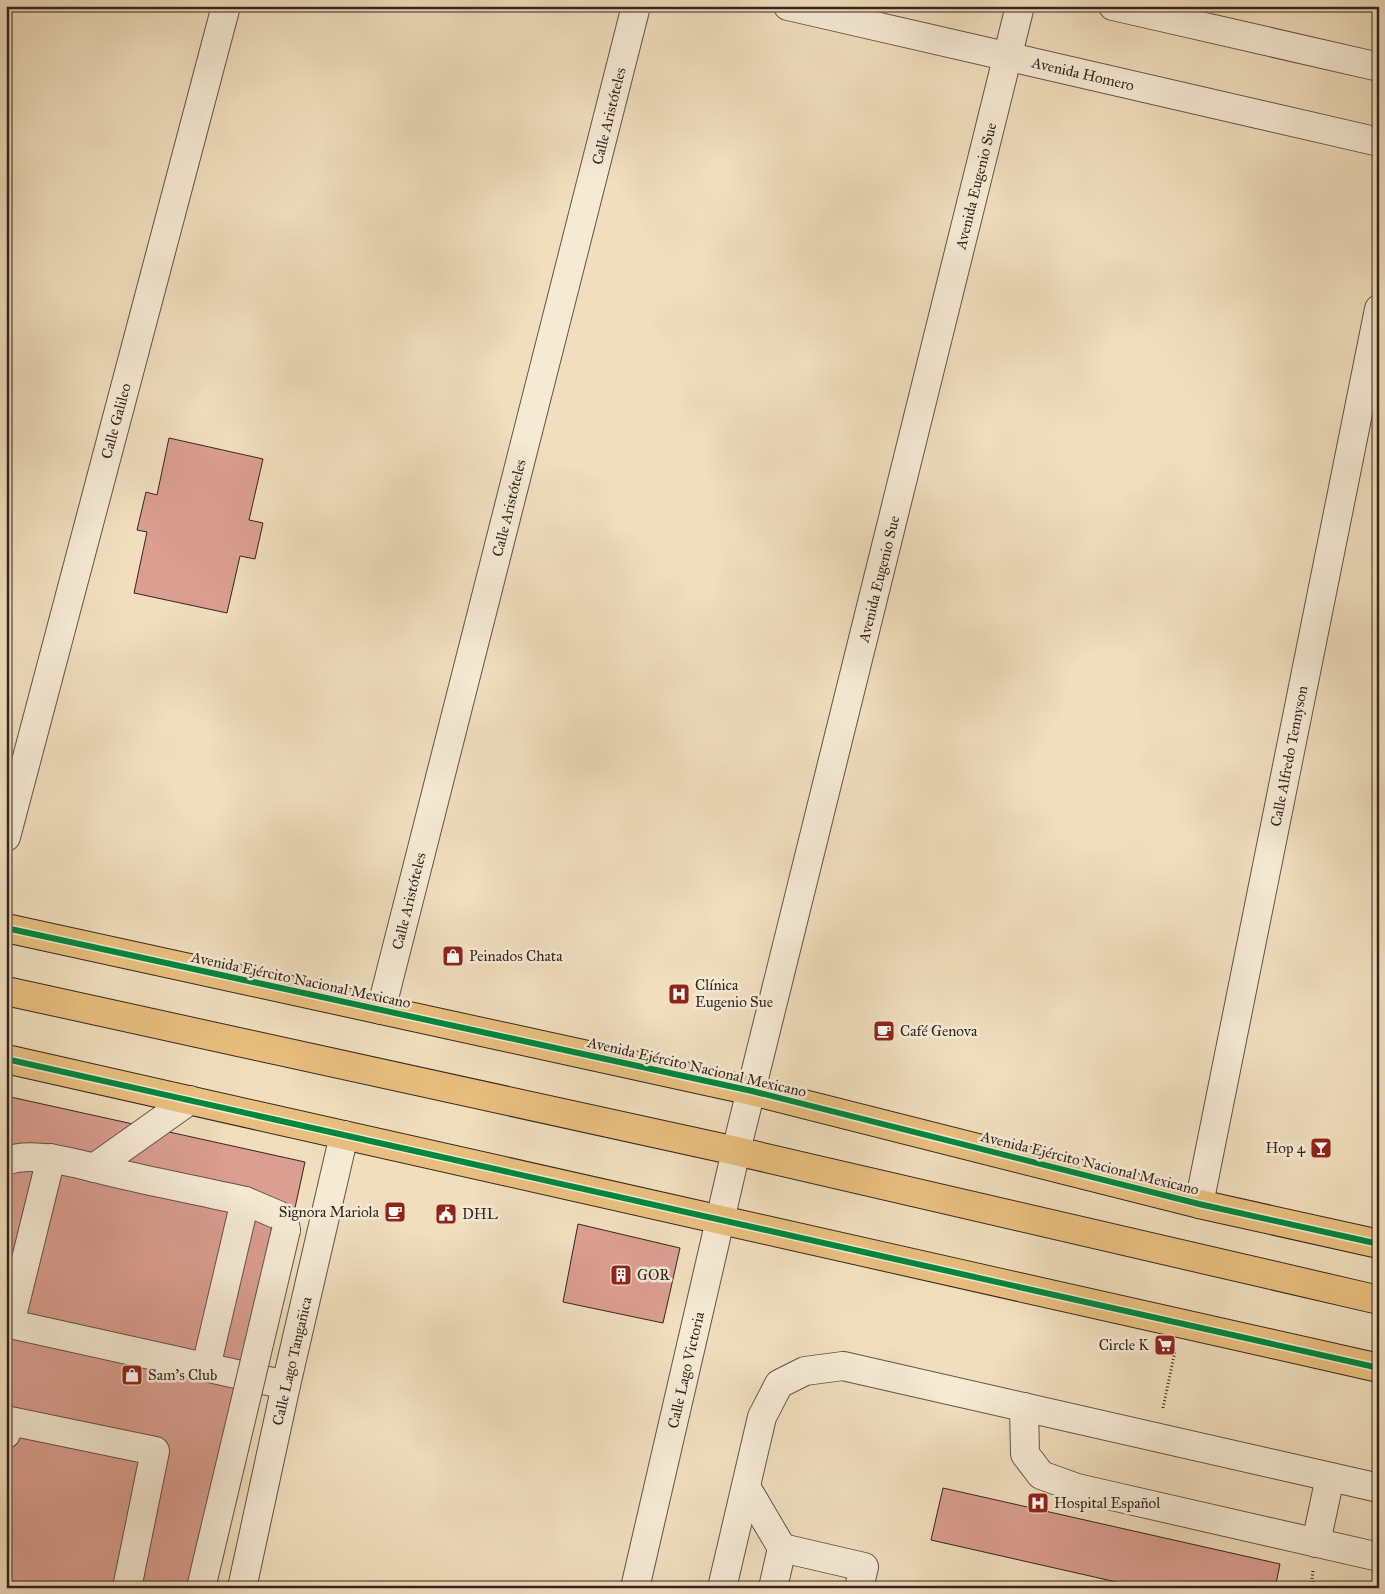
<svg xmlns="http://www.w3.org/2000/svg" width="1385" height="1594" font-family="'IM FELL Great Primer',serif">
	<rect width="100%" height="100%" fill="#f0debd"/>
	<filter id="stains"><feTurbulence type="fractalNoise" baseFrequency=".004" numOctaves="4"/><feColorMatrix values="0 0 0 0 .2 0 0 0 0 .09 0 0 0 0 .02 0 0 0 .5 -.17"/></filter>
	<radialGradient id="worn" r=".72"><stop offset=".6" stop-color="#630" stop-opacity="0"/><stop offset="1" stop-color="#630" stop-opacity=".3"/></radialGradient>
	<!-- building -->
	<g fill="#db9e90" stroke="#342520">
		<path d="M169 438 263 459 249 520 263 523 255 559 240 556 227 613 134 593 147 532 137 530 146 492 157 495Z"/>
		<path d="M6 1096 305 1162 212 1588H6Z"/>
		<path d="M578 1224 680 1248 663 1323 563 1302Z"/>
		<path d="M943 1488 1280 1564 1275 1588H1143L931 1540Z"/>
	</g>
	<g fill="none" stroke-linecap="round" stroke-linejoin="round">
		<!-- minor casing -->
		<g stroke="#635347" stroke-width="30">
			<g id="minor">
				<path d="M788 6 1379 142"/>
				<path d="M1113 6 1379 67"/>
				<path d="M6 837 226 6"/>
				<path d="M381 1010 636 6"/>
				<path d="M6 1161C37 1149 91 1168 124 1175 164 1184 204 1192 245 1201L206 1367"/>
				<path d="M94 1168 190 1100"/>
				<path d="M245 1201 278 1215 284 1221 286 1230"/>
				<path d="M1199 1204 1379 309"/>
				<path d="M6 1323 286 1385"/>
				<path d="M10 1324 51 1158"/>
				<path d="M1024 1407 1025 1454 1041 1475 1077 1488 1379 1557"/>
				<path d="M6 1434 10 1421 155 1451 127 1588"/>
				<path d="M746 1487 782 1548 773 1588"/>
				<path d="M1316 1543 1330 1477"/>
				<path d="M782 1548 864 1567 859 1588"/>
				<path d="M242 1588 286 1385 344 1135"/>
				<path d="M635 1588 736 1151 1020 6"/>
				<path d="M722 1588 762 1417 779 1384 805 1371 843 1366 1379 1488"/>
			</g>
		</g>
		<!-- major casing -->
		<g stroke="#342520" stroke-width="30">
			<g id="major">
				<path d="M6 928 752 1091 1199 1204 1379 1244"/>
				<path d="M6 991 736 1151 1379 1300"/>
				<path d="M6 1059 1379 1368"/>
			</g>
		</g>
		<!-- path -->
		<g stroke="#342520" stroke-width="3" stroke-dasharray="1 2.5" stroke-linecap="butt">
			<path d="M1163 1408 1175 1351"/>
			<path d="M1313 1571 1312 1579 1315 1588"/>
		</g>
		<!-- minor -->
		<use href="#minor" stroke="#f5ead4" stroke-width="28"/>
		<!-- major -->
		<use href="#major" stroke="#e8bf7e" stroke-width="28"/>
		<!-- minor-bridge casing -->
		<g stroke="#635347" stroke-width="30" stroke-linecap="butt">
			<path id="minor-bridge" d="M201 1588 286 1230"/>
		</g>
		<!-- minor-bridge -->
		<use href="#minor-bridge" stroke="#f5ead4" stroke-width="28"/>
		<!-- cycleway casing -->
		<g stroke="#f5ead4" stroke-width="9">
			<g id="cycleway">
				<path d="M6 928 752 1091 1199 1204 1379 1244"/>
				<path d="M6 1059 1379 1368"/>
			</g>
		</g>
		<!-- cycleway -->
		<use href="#cycleway" stroke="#00873e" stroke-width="6"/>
	</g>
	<!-- icons -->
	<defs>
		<g id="shop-square" transform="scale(1.125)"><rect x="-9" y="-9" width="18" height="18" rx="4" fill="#8f2418" stroke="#f5ead4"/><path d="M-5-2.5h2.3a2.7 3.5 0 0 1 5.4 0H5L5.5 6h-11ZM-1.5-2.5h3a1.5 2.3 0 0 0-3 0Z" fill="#fff"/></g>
		<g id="hospital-square" transform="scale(1.125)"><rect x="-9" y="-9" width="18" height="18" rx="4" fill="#8f2418" stroke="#f5ead4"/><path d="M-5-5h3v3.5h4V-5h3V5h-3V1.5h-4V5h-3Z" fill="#fff"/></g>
		<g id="cafe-square" transform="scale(1.125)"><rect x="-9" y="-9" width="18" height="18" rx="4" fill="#8f2418" stroke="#f5ead4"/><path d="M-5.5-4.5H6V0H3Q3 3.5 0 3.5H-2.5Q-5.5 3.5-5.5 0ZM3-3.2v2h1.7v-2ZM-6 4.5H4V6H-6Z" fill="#fff"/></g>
		<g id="bar-square" transform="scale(1.125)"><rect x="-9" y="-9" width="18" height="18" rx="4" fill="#8f2418" stroke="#f5ead4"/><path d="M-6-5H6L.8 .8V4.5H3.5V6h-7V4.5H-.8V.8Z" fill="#fff"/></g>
		<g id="civic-square" transform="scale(1.125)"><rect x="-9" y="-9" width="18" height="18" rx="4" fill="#8f2418" stroke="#f5ead4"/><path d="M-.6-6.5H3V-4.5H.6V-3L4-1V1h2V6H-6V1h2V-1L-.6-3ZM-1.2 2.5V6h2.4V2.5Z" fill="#fff"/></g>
		<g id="building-square" transform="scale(1.125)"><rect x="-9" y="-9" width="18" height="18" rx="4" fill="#8f2418" stroke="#f5ead4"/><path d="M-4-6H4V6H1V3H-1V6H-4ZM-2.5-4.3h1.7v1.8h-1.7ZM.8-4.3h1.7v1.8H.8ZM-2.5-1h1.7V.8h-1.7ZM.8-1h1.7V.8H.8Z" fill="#fff"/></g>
		<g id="supermarket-square" transform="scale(1.125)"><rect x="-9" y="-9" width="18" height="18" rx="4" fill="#8f2418" stroke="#f5ead4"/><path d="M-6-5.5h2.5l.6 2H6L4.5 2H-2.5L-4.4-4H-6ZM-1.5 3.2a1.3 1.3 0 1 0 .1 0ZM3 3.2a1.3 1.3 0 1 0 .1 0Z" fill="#fff"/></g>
	</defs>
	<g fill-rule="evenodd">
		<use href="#shop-square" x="453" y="956"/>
		<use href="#hospital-square" x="679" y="994"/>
		<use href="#cafe-square" x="884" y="1031"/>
		<use href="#bar-square" x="1321" y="1148"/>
		<use href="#cafe-square" x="395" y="1212"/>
		<use href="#civic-square" x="446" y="1214"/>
		<use href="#building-square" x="621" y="1275"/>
		<use href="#supermarket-square" x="1165" y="1345"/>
		<use href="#shop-square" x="132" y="1375"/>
		<use href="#hospital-square" x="1038" y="1503"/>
	</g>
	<g text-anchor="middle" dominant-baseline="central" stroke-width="5" stroke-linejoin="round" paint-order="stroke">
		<!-- street labels -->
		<g font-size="15" fill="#342520" stroke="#f5ead4">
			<text transform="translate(1083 74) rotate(13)">Avenida Homero</text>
			<text transform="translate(609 116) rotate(-76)">Calle Aristóteles</text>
			<text transform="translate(976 186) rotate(-76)">Avenida Eugenio Sue</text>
			<text transform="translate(116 421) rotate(-75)">Calle Galileo</text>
			<text transform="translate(509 508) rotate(-76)">Calle Aristóteles</text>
			<text transform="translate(879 579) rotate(-76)">Avenida Eugenio Sue</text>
			<text transform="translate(1289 756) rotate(-79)">Calle Alfredo Tennyson</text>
			<text transform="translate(409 901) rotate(-76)">Calle Aristóteles</text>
			<text transform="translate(301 980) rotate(12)">Avenida Ejército Nacional Mexicano</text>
			<text transform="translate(697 1067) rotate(13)">Avenida Ejército Nacional Mexicano</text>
			<text transform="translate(1090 1163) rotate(14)">Avenida Ejército Nacional Mexicano</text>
			<text transform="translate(292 1361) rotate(-77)">Calle Lago Tangañica</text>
			<text transform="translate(686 1370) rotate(-77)">Calle Lago Victoria</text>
		</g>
		<!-- poi labels -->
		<g font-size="15" fill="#342520" stroke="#f5ead4" text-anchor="start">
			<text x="469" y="956">Peinados Chata</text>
			<text x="695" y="985">Clínica<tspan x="695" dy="17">Eugenio Sue</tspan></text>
			<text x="900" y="1031">Café Genova</text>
			<text x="1305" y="1148" text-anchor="end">Hop 4</text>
			<text x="379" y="1212" text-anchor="end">Signora Mariola</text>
			<text x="462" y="1214">DHL</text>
			<text x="637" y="1275">GOR</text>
			<text x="1149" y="1345" text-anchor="end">Circle K</text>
			<text x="148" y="1375">Sam's Club</text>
			<text x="1054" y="1503">Hospital Español</text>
		</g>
	</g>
	<!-- margin -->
	<rect width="1385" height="1594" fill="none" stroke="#f0debd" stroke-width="25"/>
	<rect x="8" y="8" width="1370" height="1579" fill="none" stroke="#342520" stroke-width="2.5"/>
	<rect x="12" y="12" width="1360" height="1569" fill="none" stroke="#342520"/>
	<rect width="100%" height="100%" filter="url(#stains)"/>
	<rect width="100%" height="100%" fill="url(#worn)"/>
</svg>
